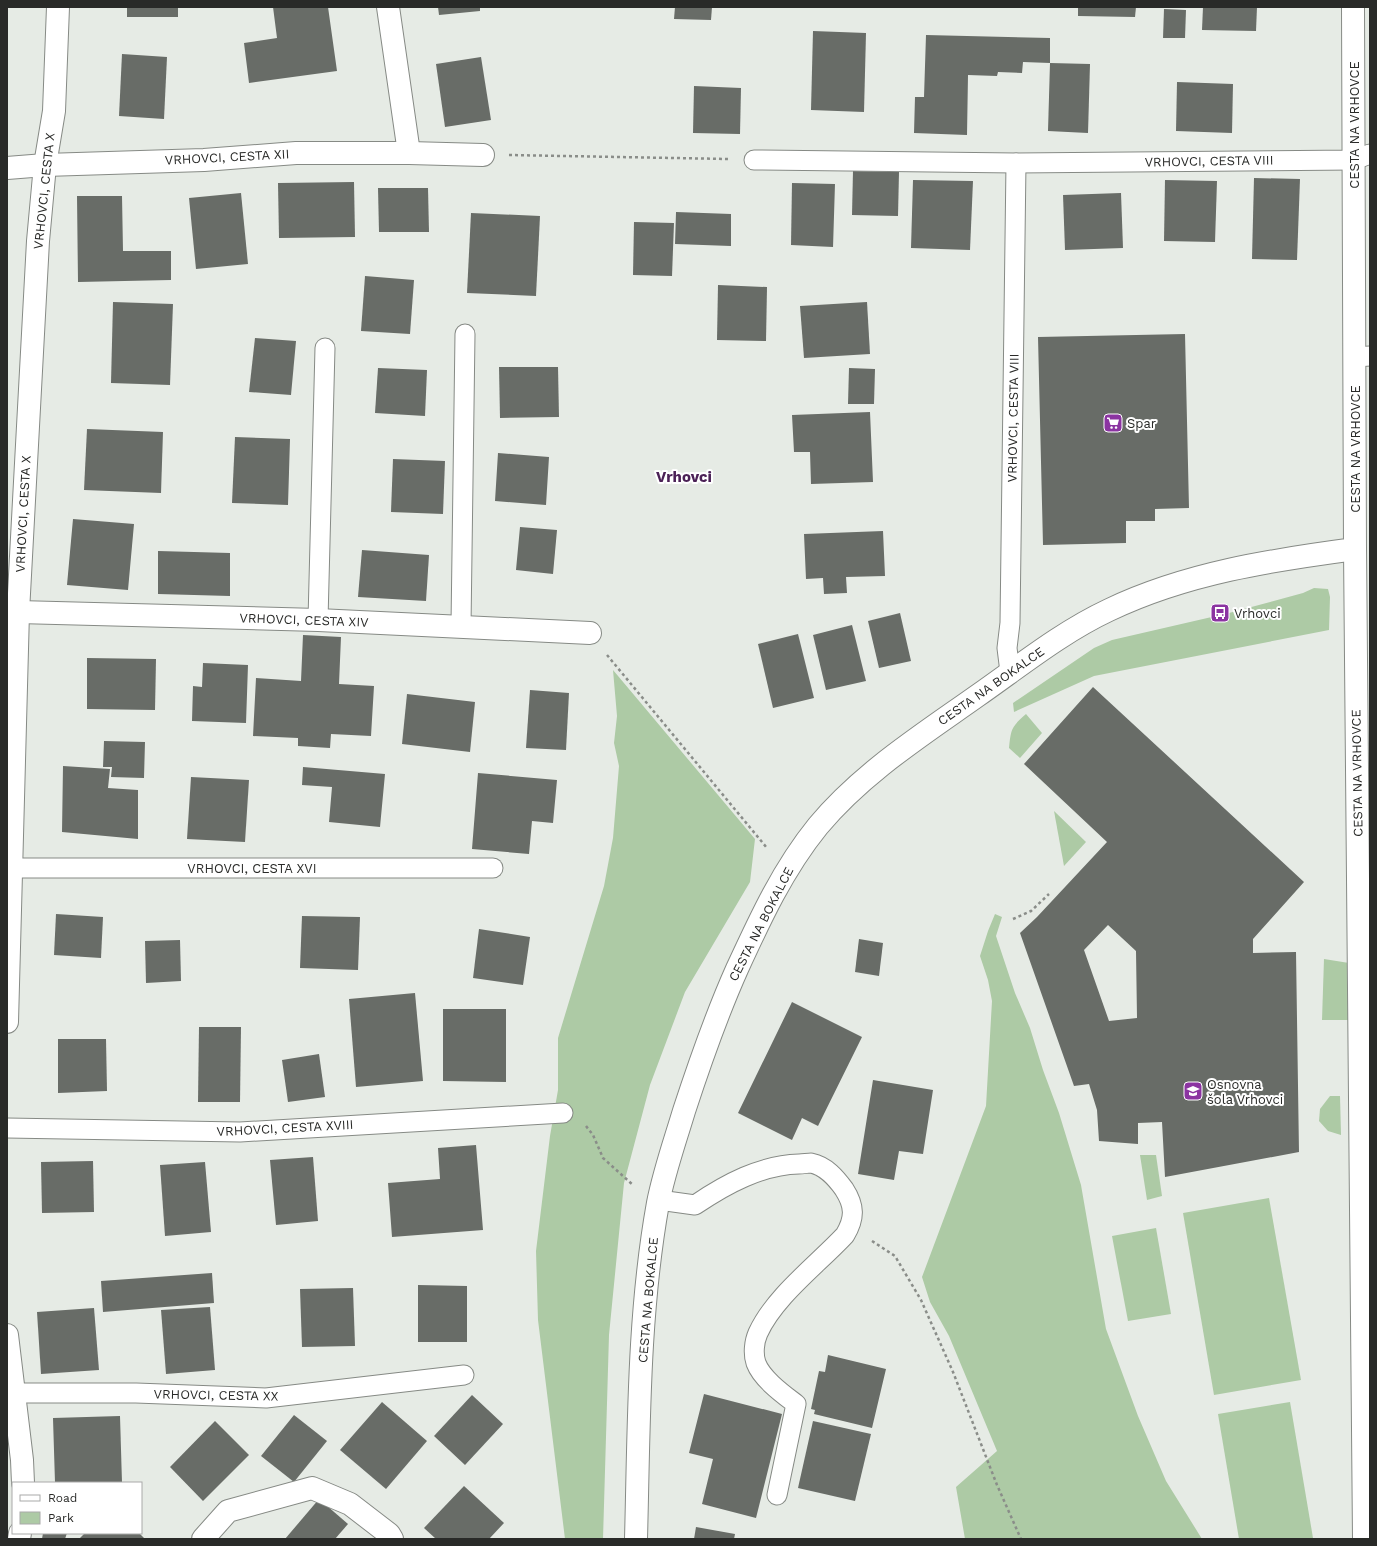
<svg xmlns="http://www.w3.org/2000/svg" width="1377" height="1546" font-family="'Work Sans',sans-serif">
	<rect width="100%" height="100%" fill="#e6ebe5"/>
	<!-- green -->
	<g fill="#adcaa5">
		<path d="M1314 588 1328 589 1330 597 1329 630 1094 676 1014 712 1013 703 1094 648 1112 640 1229 613 1303 593Z"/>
		<path d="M613 670 755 839 750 882 685 992 650 1085 624 1183 609 1335 603 1539H565L538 1320 536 1251 550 1136 558 1090V1038L604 886 613 838 619 766 614 743 617 716Z"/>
		<path d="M1026 714 1042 733 1020 758 1009 748C1011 729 1011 727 1026 714Z"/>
		<path d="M1054 811 1086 842 1064 866Z"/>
		<path d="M995 914 1002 917 996 936 1015 993 1030 1028 1043 1070 1059 1113 1081 1185 1106 1329 1138 1416 1166 1481 1202 1539H965L956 1487 997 1451 949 1336 930 1302 922 1277 986 1106 992 1001 988 980 980 956 988 931Z"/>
		<path d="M1324 959 1349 963 1350 1020H1322Z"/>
		<path d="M1330 1096H1340L1341 1135 1328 1131 1319 1121 1320 1109Z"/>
		<path d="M1140 1155H1156L1162 1196 1147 1200Z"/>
		<path d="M1269 1198 1301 1380 1214 1395 1183 1213Z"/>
		<path d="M1156 1228 1171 1314 1128 1321 1112 1236Z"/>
		<path d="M1290 1402 1313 1538 1239 1539 1218 1414Z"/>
	</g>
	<!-- building -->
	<g fill="#686c67" fill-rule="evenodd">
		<rect x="127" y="7" width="51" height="10"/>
		<path d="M273 7H328L337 71 249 83 244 43 277 38Z"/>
		<path d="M438 7H480V11L439 15Z"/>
		<path d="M675 7H712L711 20 674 19Z"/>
		<path d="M1078 7H1136L1135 17 1078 16Z"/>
		<path d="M1203 7H1257L1256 31 1202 30Z"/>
		<path d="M1164 9 1186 10 1185 38H1163Z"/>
		<path d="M813 31 866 33 864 112 811 110Z"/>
		<path d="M926 35 1050 38V63L1023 62 1022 73 998 72 997 76 968 75 967 135 914 133 915 97H924Z"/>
		<path d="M122 54 167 57 164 119 119 116Z"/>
		<path d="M481 57 491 120 445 127 436 64Z"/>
		<path d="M1050 63 1090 64 1088 133 1048 131Z"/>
		<path d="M1177 82 1233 84 1232 133 1176 131Z"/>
		<path d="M694 86 741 88 740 134 693 133Z"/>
		<path d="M853 171 899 172 898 216 852 215Z"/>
		<path d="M1254 178 1300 179 1297 260 1252 259Z"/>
		<path d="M913 180 973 181 970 250 911 248Z"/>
		<path d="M1165 180 1217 181 1215 242 1164 241Z"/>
		<path d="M354 182 355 237 279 238 278 183Z"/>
		<path d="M792 183 835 184 833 247 791 245Z"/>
		<path d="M378 188H428L429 232H379Z"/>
		<path d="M241 193 248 264 196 269 189 198Z"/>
		<path d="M1121 193 1123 248 1065 250 1063 195Z"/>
		<path d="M77 196H122L123 251H171V280L78 282Z"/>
		<path d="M676 212 731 214V246L675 244Z"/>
		<path d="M471 213 540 216 536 296 467 293Z"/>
		<path d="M634 222 674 223 672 276 633 275Z"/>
		<path d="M365 276 414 280 410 334 361 331Z"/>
		<path d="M718 285 767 287 766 341 717 340Z"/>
		<path d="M113 302 173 304 170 385 111 383Z"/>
		<path d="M867 302 870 354 804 358 800 306Z"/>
		<path d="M1185 334 1189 508 1155 509V521H1126V543L1043 545 1038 337Z"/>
		<path d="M255 338 296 341 291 395 249 392Z"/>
		<path d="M499 367H558L559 417 500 418Z"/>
		<path d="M378 368 427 370 425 416 375 413Z"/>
		<path d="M849 368 875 369 874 404H848Z"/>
		<path d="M870 412 873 482 811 484 810 452H794L792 415Z"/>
		<path d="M87 429 163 432 161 493 84 490Z"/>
		<path d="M235 437 290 439 288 505 232 503Z"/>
		<path d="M498 453 549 457 546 505 495 501Z"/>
		<path d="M393 459 445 461 443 514 391 512Z"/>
		<path d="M73 519 134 524 128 590 67 585Z"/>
		<path d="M520 527 557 530 553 574 516 570Z"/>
		<path d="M883 531 885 576 846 577 847 593 824 594 823 578 806 579 804 534Z"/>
		<path d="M362 550 429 555 426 601 358 597Z"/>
		<path d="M158 551 230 553V596L158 594Z"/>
		<path d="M900 613 911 661 879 668 868 621Z"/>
		<path d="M852 625 866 681 826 690 813 635Z"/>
		<path d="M798 634 814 698 773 708 758 644Z"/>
		<path d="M303 635 341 637 339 684 374 686 371 736 331 734 330 748 298 746V738L253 736 256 678 301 681Z"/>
		<path d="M87 658 156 659 155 710 87 709Z"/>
		<path d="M203 663 248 665 246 723 192 721 193 686 202 687Z"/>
		<path d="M1093 687 1304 882 1253 939V953L1296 952 1299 1152 1165 1177 1162 1122 1138 1123V1144L1099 1141 1097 1110 1089 1084 1074 1086 1020 933 1037 917 1107 842 1024 764ZM1108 925 1136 951 1137 1018 1109 1021 1084 950Z"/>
		<path d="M530 690 569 693 566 750 526 748Z"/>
		<path d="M407 694 475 702 470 752 402 744Z"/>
		<path d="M104 741 145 742 144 778 111 777 112 767H103Z"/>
		<path d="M63 766 110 769 108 788 138 790V839L62 832Z"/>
		<path d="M303 767 385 774 380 827 329 822 332 787 302 785Z"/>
		<path d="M478 773 557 780 553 823 532 821 529 854 472 849Z"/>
		<path d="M191 777 249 780 245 842 187 839Z"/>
		<path d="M56 914 103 917 101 958 54 955Z"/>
		<path d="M302 916 360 917 358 970 300 968Z"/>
		<path d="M479 929 530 937 523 985 473 978Z"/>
		<path d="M859 939 883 943 879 976 855 972Z"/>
		<path d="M180 940 181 981 146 983 145 941Z"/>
		<path d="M415 993 423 1081 356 1087 349 999Z"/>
		<path d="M792 1002 862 1037 818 1126 802 1118 792 1140 738 1113Z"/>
		<path d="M443 1009H506V1082L443 1081Z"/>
		<path d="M199 1027H241L240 1102H198Z"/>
		<path d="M58 1039H106L107 1091 58 1093Z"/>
		<path d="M319 1054 325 1097 288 1102 282 1060Z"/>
		<path d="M873 1080 933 1090 923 1154 899 1151 894 1180 858 1174Z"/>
		<path d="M476 1145 483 1230 392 1237 388 1183 440 1179 438 1148Z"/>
		<path d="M313 1157 318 1221 276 1225 270 1160Z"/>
		<path d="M93 1161 94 1212 42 1213 41 1162Z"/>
		<path d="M205 1162 211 1232 165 1236 160 1165Z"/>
		<path d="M212 1273 214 1303 103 1312 101 1281Z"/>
		<path d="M418 1285 467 1286V1342H418Z"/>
		<path d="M353 1288 355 1346 302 1347 300 1289Z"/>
		<path d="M210 1307 215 1370 166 1374 161 1310Z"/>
		<path d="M94 1308 99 1370 41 1374 37 1312Z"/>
		<path d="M828 1355 886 1369 872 1428 814 1414 815 1410 811 1409 819 1371 825 1372Z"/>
		<path d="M704 1394 782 1414 756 1518 702 1504 713 1459 689 1453Z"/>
		<path d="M472 1395 503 1424 465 1465 434 1436Z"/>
		<path d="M382 1402 427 1441 386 1489 340 1450Z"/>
		<path d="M294 1415 327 1441 294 1482 261 1456Z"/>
		<path d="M120 1416 122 1483H55L53 1418Z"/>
		<path d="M215 1421 249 1455 203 1501 170 1467Z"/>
		<path d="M813 1421 871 1434 855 1501 798 1488Z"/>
		<path d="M464 1486 504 1523 489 1539H436L424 1528Z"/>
		<path d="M319 1499 348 1524 335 1539H285Z"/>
		<path d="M696 1527 735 1534 734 1539H694Z"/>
		<path d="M43 1533H67L65 1539H42Z"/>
		<path d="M85 1533H139L145 1539H79Z"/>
	</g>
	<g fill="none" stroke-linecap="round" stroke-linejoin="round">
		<!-- lane casing -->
		<g stroke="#868a85" stroke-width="21">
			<g id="lane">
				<path d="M754 160 1016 163 1354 160 1370 154"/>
				<path d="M1355 357 1370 356"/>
				<path d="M318 620 325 348"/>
				<path d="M461 626 465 334"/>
				<path d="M1010 672 1007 648 1010 623 1016 163"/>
				<path d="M11 868H493"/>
				<path d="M7 1128 240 1132 563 1113"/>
				<path d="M659 1200 695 1205C726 1184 761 1165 799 1164 803 1164 808 1163 811 1163 826 1166 836 1178 844 1189 855 1206 855 1218 845 1235 817 1265 775 1296 758 1333 754 1342 753 1354 756 1363 762 1379 783 1394 796 1404L777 1495"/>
				<path d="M14 1393H136L266 1398 464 1375"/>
			</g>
		</g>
		<!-- street casing -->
		<g stroke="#868a85" stroke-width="24">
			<g id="street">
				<path d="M409 153 483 155"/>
				<path d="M7 168 45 165 204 160 296 153H409L388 7"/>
				<path d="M1355 549 1364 1539"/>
				<path d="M18 612 318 620 590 633"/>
				<path d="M7 1022 18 612 38 241 45 165 54 111 58 7"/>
				<path d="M7 1335 22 1460 23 1483"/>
				<path d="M19 1539 20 1533"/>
				<path d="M203 1539 228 1511 312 1488 350 1504 389 1534 392 1539"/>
			</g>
		</g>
		<!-- secondary casing -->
		<g stroke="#868a85" stroke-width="24">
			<path id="secondary" d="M636 1539C639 1427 638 1314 658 1203 664 1172 675 1141 684 1111 700 1062 716 1016 737 969 760 919 783 869 818 826 862 773 922 735 977 696 1020 666 1062 632 1109 610 1186 573 1272 560 1355 549L1353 7"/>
		</g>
		<!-- path -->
		<g stroke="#8a8d89" stroke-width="2.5" stroke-dasharray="3 3" stroke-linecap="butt">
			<path d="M509 155 728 159"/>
			<path d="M607 655 767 848"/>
			<path d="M1013 919 1031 911 1049 894"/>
			<path d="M586 1126 593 1135 603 1158 633 1185"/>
			<path d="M872 1241 895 1256 921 1300 953 1372 997 1485 1021 1539"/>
		</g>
		<!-- lane -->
		<use href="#lane" stroke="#fff" stroke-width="19"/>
		<!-- street -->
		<use href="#street" stroke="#fff" stroke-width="22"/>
		<!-- secondary -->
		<use href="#secondary" stroke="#fff" stroke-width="22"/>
	</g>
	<!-- icons -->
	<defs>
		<g id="supermarket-square" transform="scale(1)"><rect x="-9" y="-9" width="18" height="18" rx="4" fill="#8b34a1" stroke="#fff"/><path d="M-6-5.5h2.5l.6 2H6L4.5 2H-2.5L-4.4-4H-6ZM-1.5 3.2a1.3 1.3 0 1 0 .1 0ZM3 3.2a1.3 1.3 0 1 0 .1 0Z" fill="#fff"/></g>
		<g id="bus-square" transform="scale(1)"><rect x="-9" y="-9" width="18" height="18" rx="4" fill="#8b34a1" stroke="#fff"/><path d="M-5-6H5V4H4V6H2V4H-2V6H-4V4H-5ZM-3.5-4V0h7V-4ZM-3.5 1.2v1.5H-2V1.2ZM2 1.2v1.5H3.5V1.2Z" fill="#fff"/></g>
		<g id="school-square" transform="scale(1)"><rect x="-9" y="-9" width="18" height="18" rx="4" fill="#8b34a1" stroke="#fff"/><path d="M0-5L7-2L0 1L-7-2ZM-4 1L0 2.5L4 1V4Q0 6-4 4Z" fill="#fff"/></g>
	</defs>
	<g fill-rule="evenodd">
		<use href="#supermarket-square" x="1113" y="423"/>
		<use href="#bus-square" x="1220" y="613"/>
		<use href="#school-square" x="1193" y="1091"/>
	</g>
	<g text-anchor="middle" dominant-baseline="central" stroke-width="4" stroke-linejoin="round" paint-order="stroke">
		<!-- street labels -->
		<g font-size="13" fill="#292a28" stroke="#fff">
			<text transform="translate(1354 125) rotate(-90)">CESTA NA VRHOVCE</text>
			<text transform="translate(227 157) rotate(-3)">VRHOVCI, CESTA XII</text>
			<text transform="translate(1209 161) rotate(-1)">VRHOVCI, CESTA VIII</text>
			<text transform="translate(44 191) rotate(-84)">VRHOVCI, CESTA X</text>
			<text transform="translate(1013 418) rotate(-89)">VRHOVCI, CESTA VIII</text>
			<text transform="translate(1355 449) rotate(-90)">CESTA NA VRHOVCE</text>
			<text transform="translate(23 514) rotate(-87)">VRHOVCI, CESTA X</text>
			<text transform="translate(304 620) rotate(2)">VRHOVCI, CESTA XIV</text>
			<text transform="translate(991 686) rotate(-35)">CESTA NA BOKALCE</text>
			<text transform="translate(1357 773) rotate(-91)">CESTA NA VRHOVCE</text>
			<text x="252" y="868">VRHOVCI, CESTA XVI</text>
			<text transform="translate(761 924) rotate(-63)">CESTA NA BOKALCE</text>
			<text transform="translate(285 1128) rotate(-3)">VRHOVCI, CESTA XVIII</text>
			<text transform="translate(648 1300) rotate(-85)">CESTA NA BOKALCE</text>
			<text transform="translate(216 1395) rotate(1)">VRHOVCI, CESTA XX</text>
		</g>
		<!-- poi labels -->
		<g font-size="13" fill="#292a28" stroke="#fff" text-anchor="start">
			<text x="1127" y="423">Spar</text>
			<text x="1234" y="613">Vrhovci</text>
			<text x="1207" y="1084">Osnovna<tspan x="1207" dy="15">šola Vrhovci</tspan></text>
		</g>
		<!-- quarter labels -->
		<g font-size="15" font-weight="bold" fill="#4b2156" stroke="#fff">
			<text x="684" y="477">Vrhovci</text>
		</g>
	</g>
	<!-- border -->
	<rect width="1377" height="1546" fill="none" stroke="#292a28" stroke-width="16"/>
	<!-- legend -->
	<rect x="12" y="1482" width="130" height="52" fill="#ffffff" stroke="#a9aaa9"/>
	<rect x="20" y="1495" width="20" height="6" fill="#ffffff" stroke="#a9aaa9"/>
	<text x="48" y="1502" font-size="12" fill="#292a28">Road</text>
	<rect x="20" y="1512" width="20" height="12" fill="#adcaa5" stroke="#a9aaa9"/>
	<text x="48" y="1522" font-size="12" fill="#292a28">Park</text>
</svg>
